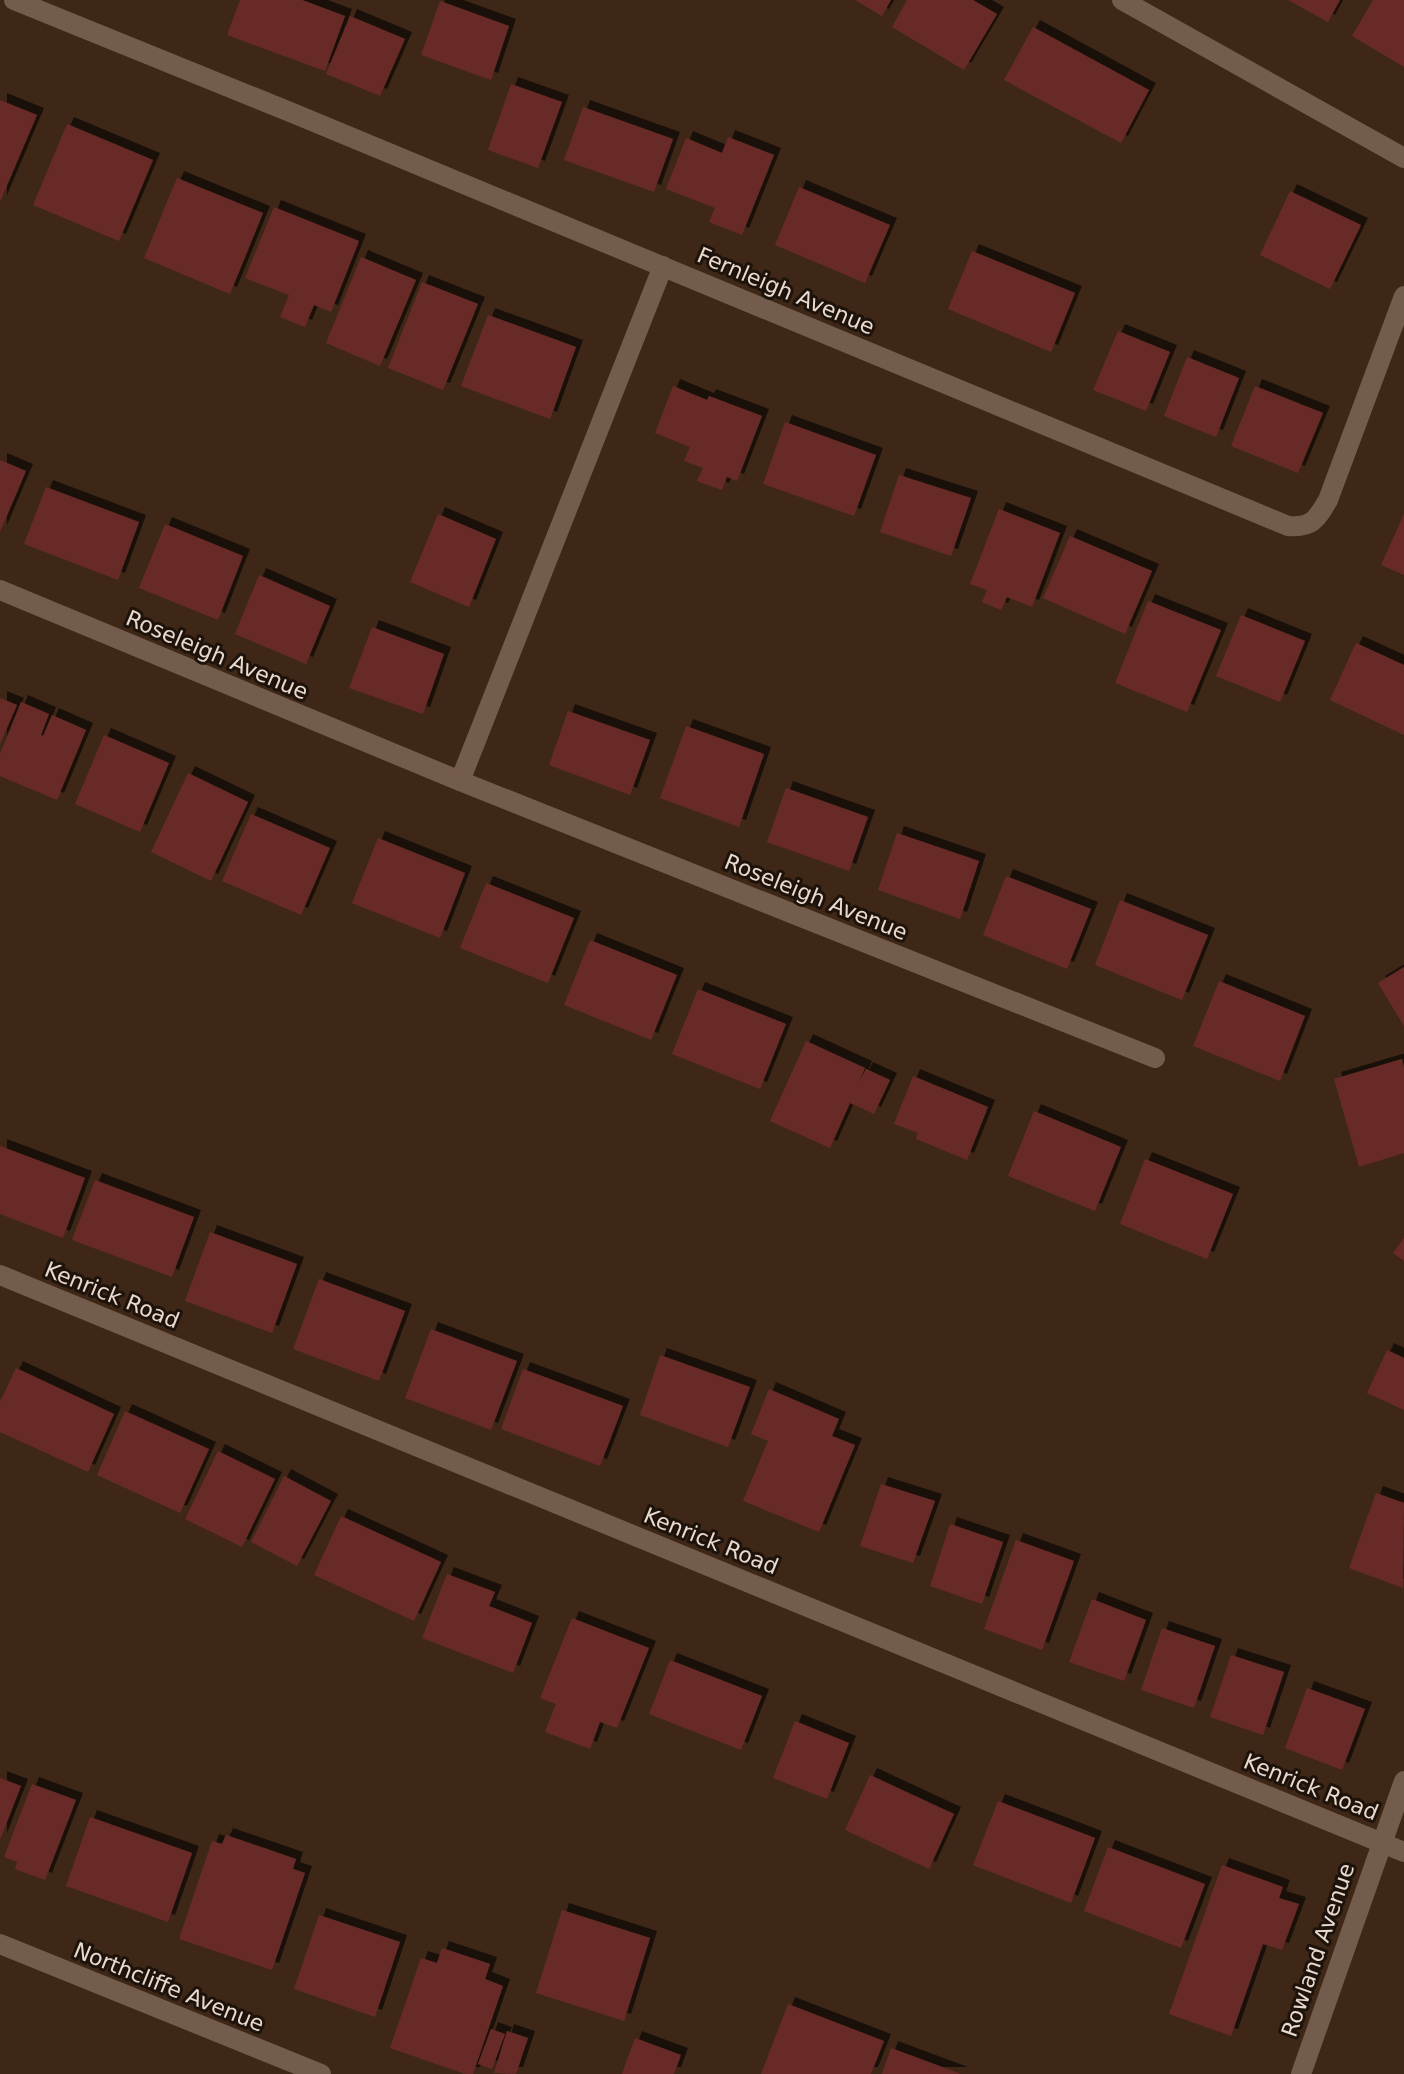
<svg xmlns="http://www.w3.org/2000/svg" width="1404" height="2074" font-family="'DejaVu Sans',sans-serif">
	<defs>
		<filter id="shadow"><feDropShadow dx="7" dy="-7" stdDeviation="0" flood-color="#0009"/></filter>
	</defs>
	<rect width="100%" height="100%" fill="#3e2716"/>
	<!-- building -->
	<g fill="#682b28" filter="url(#shadow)">
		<path d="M240 0H302L345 16 325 71 227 35Z"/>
		<path d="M855 0H891L882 16Z"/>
		<path d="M907 0H973L997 14 964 70 892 27Z"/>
		<path d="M1288 0H1340L1328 22Z"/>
		<path d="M1373 0H1404V67L1352 36Z"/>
		<path d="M440 1 509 26 491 80 421 55Z"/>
		<path d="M350 16 405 39 380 96 326 74Z"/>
		<path d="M1033 27 1149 90 1121 143 1004 80Z"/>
		<path d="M511 84 562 102 538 168 488 150Z"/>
		<path d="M0 100 37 115 0 202Z"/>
		<path d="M583 107 673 139 654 192 564 160Z"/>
		<path d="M67 124 153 160 119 241 33 205Z"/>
		<path d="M728 137 774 155 742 235 709 222 715 208 666 189 686 138 722 153Z"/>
		<path d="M177 178 263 213 230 294 144 258Z"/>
		<path d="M799 187 890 225 865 283 775 245Z"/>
		<path d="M1290 191 1361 225 1330 289 1260 255Z"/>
		<path d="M274 207 359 241 331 312 314 305 305 327 280 317 289 295 245 278Z"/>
		<path d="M972 251 1075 293 1051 352 948 309Z"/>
		<path d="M361 257 416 280 380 366 326 343Z"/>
		<path d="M422 282 478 304 443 390 388 368Z"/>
		<path d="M488 315 576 347 550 419 461 386Z"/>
		<path d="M1118 331 1170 352 1146 411 1093 390Z"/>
		<path d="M1187 357 1239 378 1216 437 1164 416Z"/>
		<path d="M673 386 707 400 709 396 762 416 737 481 727 477 722 490 697 481 703 468 684 461 690 447 655 433Z"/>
		<path d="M1255 386 1323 413 1298 473 1231 446Z"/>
		<path d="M785 422 876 455 854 516 763 484Z"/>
		<path d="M0 460 26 471 0 532Z"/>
		<path d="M899 475 971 498 951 556 880 532Z"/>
		<path d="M46 487 139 522 118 580 24 544Z"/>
		<path d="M999 509 1060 533 1032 607 1007 597 1001 610 982 602 987 590 970 584Z"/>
		<path d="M438 514 496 539 469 607 410 582Z"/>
		<path d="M1404 514V575L1381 565Z"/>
		<path d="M165 524 243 556 218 620 139 588Z"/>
		<path d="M1070 536 1152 571 1125 634 1043 598Z"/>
		<path d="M259 575 330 606 306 664 235 634Z"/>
		<path d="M1148 601 1221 630 1187 712 1115 683Z"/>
		<path d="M1241 615 1305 641 1280 702 1216 676Z"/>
		<path d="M372 627 444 654 423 714 349 688Z"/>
		<path d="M1356 643 1404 665V735L1330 700Z"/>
		<path d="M0 698 17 705 0 744Z"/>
		<path d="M21 702 49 714 41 735 43 736 52 715 86 730 57 800 0 776V754Z"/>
		<path d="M568 711 650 740 630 795 549 765Z"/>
		<path d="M686 726 764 754 739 827 660 798Z"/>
		<path d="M104 735 169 763 140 832 75 804Z"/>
		<path d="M188 773 248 802 211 881 151 852Z"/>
		<path d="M786 788 868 817 849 871 767 842Z"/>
		<path d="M251 814 330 848 301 915 222 881Z"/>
		<path d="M897 833 979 861 960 919 878 890Z"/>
		<path d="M378 838 465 873 440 938 352 903Z"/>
		<path d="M1006 876 1091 909 1067 969 983 935Z"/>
		<path d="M486 883 574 918 548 983 460 948Z"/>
		<path d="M1120 900 1208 935 1182 1000 1095 965Z"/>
		<path d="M590 940 677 975 651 1040 564 1005Z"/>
		<path d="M1404 967V1026L1378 983Z"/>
		<path d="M1219 981 1305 1016 1280 1081 1193 1046Z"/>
		<path d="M698 989 786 1024 760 1089 672 1054Z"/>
		<path d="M806 1041 865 1068 859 1082 866 1069 890 1080 874 1114 850 1103 830 1148 770 1121Z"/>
		<path d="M1402 1059 1404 1067V1153L1359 1167 1334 1079Z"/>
		<path d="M913 1076 988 1107 967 1160 916 1139 918 1133 894 1124Z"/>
		<path d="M1034 1111 1121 1147 1095 1211 1008 1176Z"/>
		<path d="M0 1146 85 1178 63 1238 0 1214Z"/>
		<path d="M1145 1159 1233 1194 1207 1259 1120 1224Z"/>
		<path d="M95 1180 194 1217 172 1277 72 1240Z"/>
		<path d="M210 1232 297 1264 272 1333 185 1301Z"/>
		<path d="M1404 1238V1261L1393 1253Z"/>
		<path d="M319 1279 405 1311 379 1381 293 1349Z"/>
		<path d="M431 1329 517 1361 491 1430 405 1398Z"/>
		<path d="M1387 1350 1404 1358V1410L1367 1393Z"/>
		<path d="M660 1355 750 1387 728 1447 640 1415Z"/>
		<path d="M16 1368 114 1414 88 1472 0 1432V1402Z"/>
		<path d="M523 1369 623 1406 600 1466 501 1429Z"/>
		<path d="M769 1389 839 1419 832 1436 855 1445 819 1532 743 1501 768 1441 751 1434Z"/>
		<path d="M125 1411 209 1449 180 1513 97 1475Z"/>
		<path d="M218 1451 275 1479 242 1547 185 1519Z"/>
		<path d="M284 1476 331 1501 297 1566 251 1542Z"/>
		<path d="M881 1484 935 1501 913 1563 860 1546Z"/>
		<path d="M1376 1493 1404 1503 1403 1588 1349 1568Z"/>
		<path d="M341 1516 441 1562 414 1621 314 1575Z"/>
		<path d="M950 1524 1003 1542 982 1604 930 1586Z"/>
		<path d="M1016 1540 1074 1561 1042 1650 984 1629Z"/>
		<path d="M447 1574 495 1592 489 1606 532 1623 513 1673 422 1638Z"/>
		<path d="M1092 1599 1146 1620 1124 1681 1069 1662Z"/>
		<path d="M572 1618 649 1648 617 1728 600 1722 590 1749 545 1732 556 1704 540 1698Z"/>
		<path d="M1162 1628 1215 1646 1194 1708 1141 1690Z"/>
		<path d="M1231 1655 1284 1672 1263 1735 1210 1717Z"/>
		<path d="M670 1660 762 1696 741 1750 649 1714Z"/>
		<path d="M1307 1688 1365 1709 1342 1770 1285 1748Z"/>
		<path d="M795 1721 849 1743 827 1799 773 1778Z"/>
		<path d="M870 1775 954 1814 929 1869 845 1830Z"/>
		<path d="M0 1778 21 1786 0 1840Z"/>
		<path d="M32 1784 76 1800 45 1880 15 1869 17 1862 4 1857Z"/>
		<path d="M998 1801 1095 1838 1071 1903 973 1865Z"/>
		<path d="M90 1817 192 1853 168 1922 66 1886Z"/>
		<path d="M226 1835 296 1859 293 1869 305 1873 272 1970 179 1939 212 1841 222 1844Z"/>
		<path d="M1108 1847 1205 1884 1181 1948 1084 1911Z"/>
		<path d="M1222 1865 1283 1887 1279 1898 1299 1904 1282 1950 1263 1944 1231 2036 1169 2014Z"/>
		<path d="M562 1910 650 1938 624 2021 536 1993Z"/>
		<path d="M319 1915 400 1942 375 2017 294 1989Z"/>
		<path d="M442 1948 490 1964 485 1979 503 1986 473 2074H465L390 2048 421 1958 437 1963Z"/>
		<path d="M788 2004 884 2041 871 2074H761Z"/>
		<path d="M491 2029 505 2034 492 2069 478 2064Z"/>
		<path d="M507 2031 528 2038 516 2074 494 2073Z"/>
		<path d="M635 2038 681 2055 674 2074H622Z"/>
		<path d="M891 2048 961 2074H882Z"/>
	</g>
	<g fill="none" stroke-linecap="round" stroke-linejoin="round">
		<!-- minor -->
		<g stroke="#745c4c" stroke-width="20">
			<path d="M14 0 295 114 1288 526C1312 528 1317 519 1328 500L1404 296"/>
			<path d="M1122 0 1404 158"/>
			<path d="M0 590 460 781 663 266"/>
			<path d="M460 781 1155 1058"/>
			<path d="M0 1275 1404 1852"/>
			<path d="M0 1944 321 2074"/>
			<path d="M1301 2074 1404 1781"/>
		</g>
	</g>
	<g text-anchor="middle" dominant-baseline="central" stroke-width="6" stroke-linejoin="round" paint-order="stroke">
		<!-- street labels -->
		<g font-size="22" fill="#e9d9ce" stroke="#1d130b">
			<text transform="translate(786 291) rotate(23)">Fernleigh Avenue</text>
			<text transform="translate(217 655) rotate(23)">Roseleigh Avenue</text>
			<text transform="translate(816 897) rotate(22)">Roseleigh Avenue</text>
			<text transform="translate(112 1295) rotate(22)">Kenrick Road</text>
			<text transform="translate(711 1541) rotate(22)">Kenrick Road</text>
			<text transform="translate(1311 1787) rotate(22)">Kenrick Road</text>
			<text transform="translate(1318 1950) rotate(-71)">Rowland Avenue</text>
			<text transform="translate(169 1987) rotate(22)">Northcliffe Avenue</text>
		</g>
	</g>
</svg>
